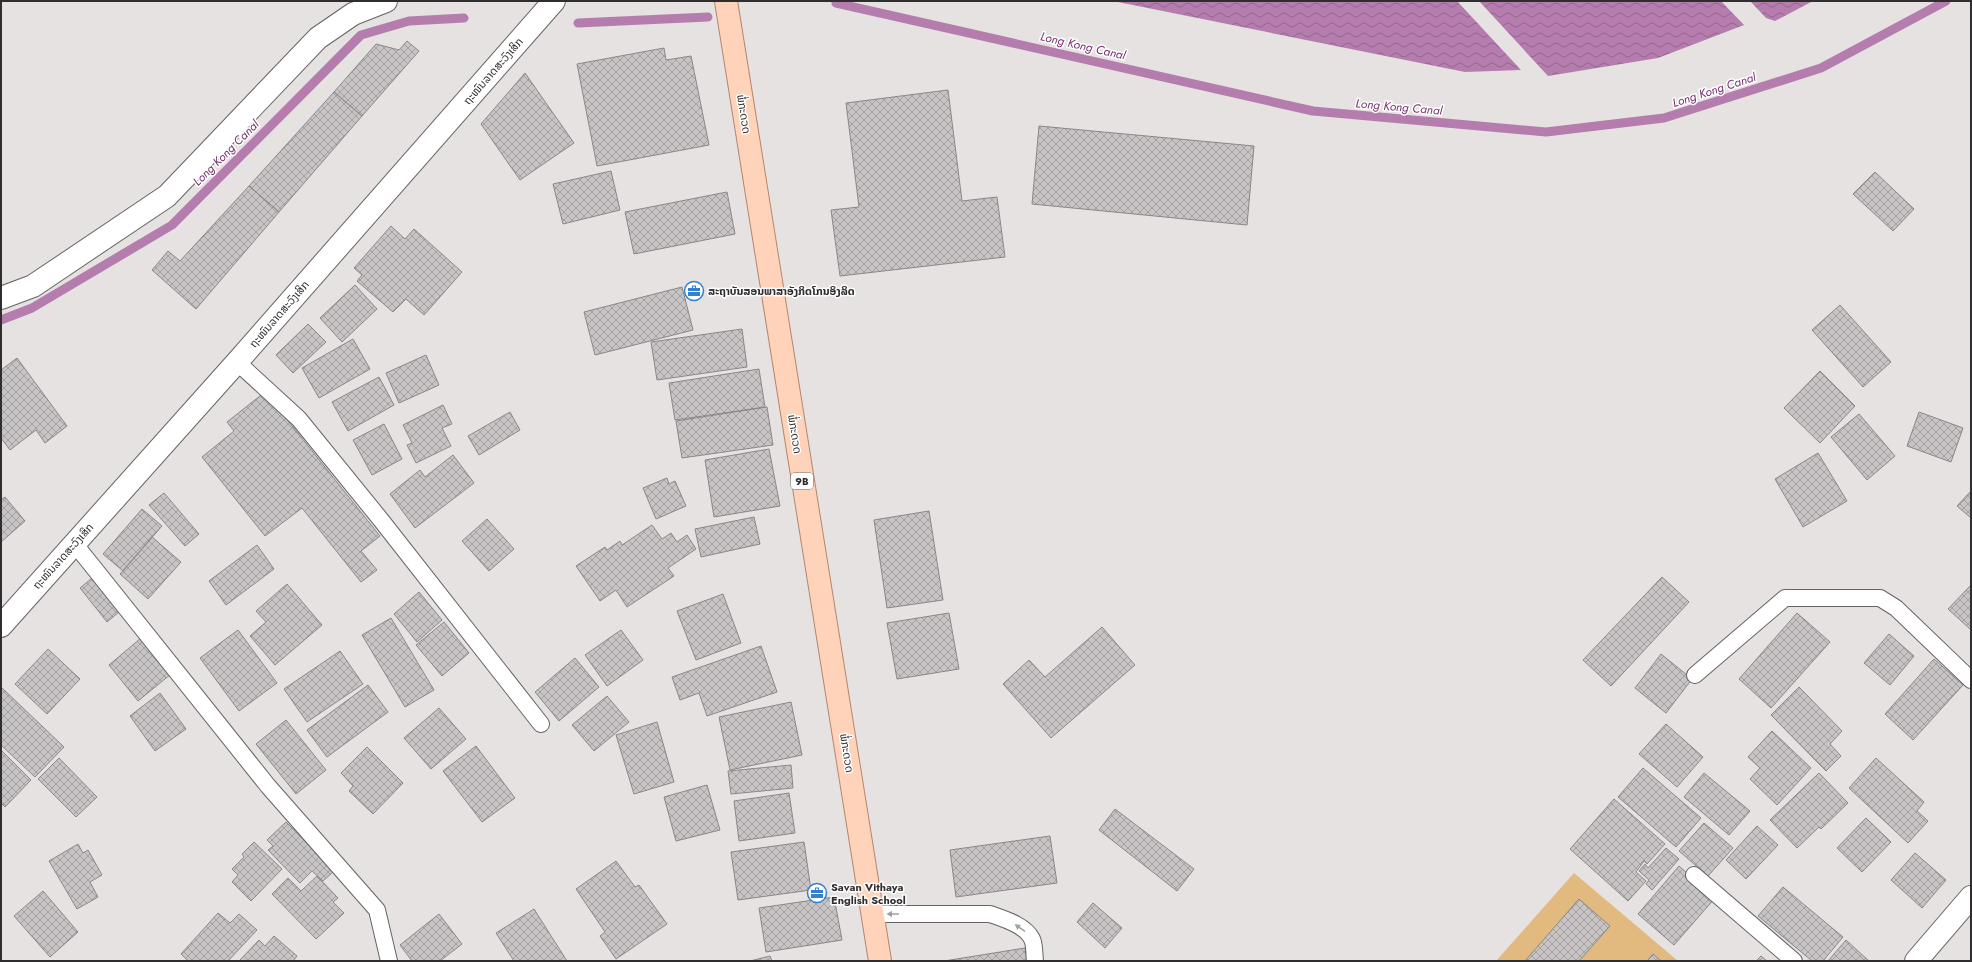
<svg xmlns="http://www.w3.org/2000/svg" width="1972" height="962" font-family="Jost,'Noto Sans Lao',sans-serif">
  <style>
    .grass { fill: #e2b97e }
    .water { fill: url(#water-waves) }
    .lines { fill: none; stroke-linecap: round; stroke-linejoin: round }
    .stream { stroke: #b57cae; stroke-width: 9 }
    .building { fill: url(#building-cross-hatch); stroke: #8b8789 }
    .lane-casing { stroke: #676363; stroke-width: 18 }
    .street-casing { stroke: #676363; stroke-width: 24 }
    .secondary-casing { stroke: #676363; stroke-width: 24 }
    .primary-casing { stroke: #b6856b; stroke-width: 24 }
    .lane { stroke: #fff; stroke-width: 16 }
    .street { stroke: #fff; stroke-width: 22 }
    .secondary { stroke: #fff; stroke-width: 22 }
    .primary { stroke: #fed3ba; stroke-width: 22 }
    .oneway { fill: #a1a0a0 }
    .labels { text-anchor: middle; stroke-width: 3; stroke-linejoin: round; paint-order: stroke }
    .shield { fill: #fff; stroke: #6d6c6c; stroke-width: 1 }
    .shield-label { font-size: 10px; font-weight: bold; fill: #2f2d2d }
    .street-label { font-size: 11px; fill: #2f2d2d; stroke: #fff }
    .poi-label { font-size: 11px; font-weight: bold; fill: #2f2d2d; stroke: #fff; text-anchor: start }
    .water-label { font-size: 12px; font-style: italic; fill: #742f6e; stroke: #fff }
  </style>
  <defs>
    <pattern id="water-waves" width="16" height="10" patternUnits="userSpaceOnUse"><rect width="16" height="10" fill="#b57cae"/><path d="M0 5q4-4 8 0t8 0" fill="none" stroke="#94668e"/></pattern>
    <pattern id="building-cross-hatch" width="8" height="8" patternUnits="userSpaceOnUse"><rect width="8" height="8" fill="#c8c4c5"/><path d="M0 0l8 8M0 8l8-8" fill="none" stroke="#a3a0a0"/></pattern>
  </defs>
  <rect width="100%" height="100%" fill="#e6e2e1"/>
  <path class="grass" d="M 1574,873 L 1678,961 L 1496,961 Z"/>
  <path class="water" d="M 1113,1 L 1457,1 L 1521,70 L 1465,72 Z
    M 1479,1 L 1721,1 L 1744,25 L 1658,58 L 1548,76 Z
    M 1750,1 L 1813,1 L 1775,21 L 1766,18 Z"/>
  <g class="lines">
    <path class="stream" d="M 836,3 L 1313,111 L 1546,132 L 1664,118 L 1821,68 L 1946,1
      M 578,23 L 708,17
      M 1,320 L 32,308 L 172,225 L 361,35 L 409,21 L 464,18"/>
  </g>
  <path class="building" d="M 407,41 L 419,51 L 362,116 L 334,92 L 376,44 L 399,50 Z
    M 664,48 L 666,60 L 691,56 L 709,145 L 597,166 L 577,64 Z
    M 525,73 L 574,143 L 520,180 L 481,124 Z
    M 948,90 L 962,201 L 997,197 L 1005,257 L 840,276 L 831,210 L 859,207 L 846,103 Z
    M 334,92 L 362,116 L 279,212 L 249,186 Z
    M 1039,126 L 1254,146 L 1247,225 L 1032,204 Z
    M 611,171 L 620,210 L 563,224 L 553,184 Z
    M 1875,172 L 1914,209 L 1893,231 L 1853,194 Z
    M 249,186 L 279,212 L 196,309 L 152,270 L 168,251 L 180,261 Z
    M 727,192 L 735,234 L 634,254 L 625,212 Z
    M 391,226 L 405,239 L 414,229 L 462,272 L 424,315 L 406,299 L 393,312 L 357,281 L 362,275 L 354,268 Z
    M 355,285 L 377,309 L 342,342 L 320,318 Z
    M 682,287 L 693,330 L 595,355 L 584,312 Z
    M 1840,305 L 1891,362 L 1863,387 L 1812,330 Z
    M 308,324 L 326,342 L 293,373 L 276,355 Z
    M 742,329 L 747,367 L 657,380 L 651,342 Z
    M 353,339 L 370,369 L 319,398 L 302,368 Z
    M 426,355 L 439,385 L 399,403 L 386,373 Z
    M 17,358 L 67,426 L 45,443 L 36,430 L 10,450 L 1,438 L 1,370 Z
    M 759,369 L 765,407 L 675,420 L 669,383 Z
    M 1820,371 L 1855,406 L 1820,443 L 1784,408 Z
    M 379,377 L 394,405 L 348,431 L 332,402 Z
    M 265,392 L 380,536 L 361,551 L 377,570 L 361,582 L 302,508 L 265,536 L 202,457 L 234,431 L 227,422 Z
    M 443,405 L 452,424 L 442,428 L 451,446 L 416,463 L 407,445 L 412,443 L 403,425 Z
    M 767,407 L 773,445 L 682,458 L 676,421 Z
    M 510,412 L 520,430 L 479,455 L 468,436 Z
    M 1919,412 L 1963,428 L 1951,462 L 1907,446 Z
    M 1859,414 L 1895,456 L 1867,480 L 1831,437 Z
    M 384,424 L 402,459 L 372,475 L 353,440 Z
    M 769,449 L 780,506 L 714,517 L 705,460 Z
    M 1818,453 L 1847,501 L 1803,527 L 1775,479 Z
    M 453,455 L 474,483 L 415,528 L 390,494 L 420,470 L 425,477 Z
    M 667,478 L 669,484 L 675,481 L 686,506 L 656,519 L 643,488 Z
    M 1971,491 L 1971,518 L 1957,506 Z
    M 164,493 L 199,534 L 185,546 L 149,505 Z
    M 5,497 L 25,521 L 1,542 L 1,500 Z
    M 142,509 L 162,526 L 123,571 L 103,554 Z
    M 929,511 L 943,600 L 887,608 L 874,520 Z
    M 754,517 L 760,544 L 701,557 L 695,529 Z
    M 487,519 L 514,549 L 489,571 L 462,541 Z
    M 652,525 L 662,539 L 671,533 L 677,542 L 687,535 L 696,549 L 668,568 L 674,576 L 627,607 L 616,590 L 600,601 L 576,566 L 605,547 L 607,550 L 620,541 L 622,545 Z
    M 152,537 L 181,562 L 148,599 L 120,574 Z
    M 257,545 L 274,569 L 226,605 L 209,581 Z
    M 1662,577 L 1689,602 L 1611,686 L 1583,660 Z
    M 92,578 L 119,612 L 107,622 L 80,588 Z
    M 287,584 L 322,625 L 275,665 L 250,636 L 266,622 L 256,611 Z
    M 1971,585 L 1971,630 L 1948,609 Z
    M 419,592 L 442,620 L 417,642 L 394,614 Z
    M 723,594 L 741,643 L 696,660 L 677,611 Z
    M 949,613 L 959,669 L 897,679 L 887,623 Z
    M 1797,613 L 1830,642 L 1771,708 L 1739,679 Z
    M 391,618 L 434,690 L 405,707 L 362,635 Z
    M 444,622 L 469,653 L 442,676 L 416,645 Z
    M 1102,627 L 1135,665 L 1051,738 L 1003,684 L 1029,660 L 1045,677 Z
    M 238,630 L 277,683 L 239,711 L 200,658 Z
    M 621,630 L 643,660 L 607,686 L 585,655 Z
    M 1889,634 L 1914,656 L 1890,685 L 1864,663 Z
    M 141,638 L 171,674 L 138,701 L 109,665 Z
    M 761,646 L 777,692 L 707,716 L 699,693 L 680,700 L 672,677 Z
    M 48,649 L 80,679 L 47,714 L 15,684 Z
    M 340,651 L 363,684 L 307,722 L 284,689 Z
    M 1661,654 L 1692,679 L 1666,713 L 1635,688 Z
    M 575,658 L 599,687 L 559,721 L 535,692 Z
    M 1934,659 L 1963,685 L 1913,740 L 1885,714 Z
    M 368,685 L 388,712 L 327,757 L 307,730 Z
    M 1,687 L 64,747 L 35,777 L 1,745 Z
    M 1799,687 L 1842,731 L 1830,744 L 1841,756 L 1826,771 L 1771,715 Z
    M 160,693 L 186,729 L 155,751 L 130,716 Z
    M 607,696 L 629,722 L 594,751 L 572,725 Z
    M 791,702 L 802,755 L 730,770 L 719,717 Z
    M 439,708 L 466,739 L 431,769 L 404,738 Z
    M 286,720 L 326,770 L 296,794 L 256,744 Z
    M 657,722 L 674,782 L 634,794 L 616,735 Z
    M 1666,724 L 1703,757 L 1677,787 L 1639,754 Z
    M 1772,731 L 1811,768 L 1777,805 L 1750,779 L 1760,768 L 1748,757 Z
    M 476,746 L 515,798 L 482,822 L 443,771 Z
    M 367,747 L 403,783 L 373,814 L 349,791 L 353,786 L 341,773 Z
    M 1,750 L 31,780 L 5,807 L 1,803 Z
    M 59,758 L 97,797 L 76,817 L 38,779 Z
    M 1876,758 L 1924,802 L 1917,811 L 1928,821 L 1908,843 L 1849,788 Z
    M 791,765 L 793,788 L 731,794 L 728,771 Z
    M 1643,768 L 1701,818 L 1676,847 L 1618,797 Z
    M 1704,773 L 1750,811 L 1729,835 L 1684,797 Z
    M 1819,773 L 1848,803 L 1821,829 L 1819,827 L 1797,848 L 1770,820 Z
    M 707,785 L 720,830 L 676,841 L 664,797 Z
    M 789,793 L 795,833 L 739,841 L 734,801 Z
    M 1614,799 L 1665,844 L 1647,864 L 1644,861 L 1636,872 L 1646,881 L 1628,901 L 1570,849 Z
    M 1115,809 L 1194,869 L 1177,891 L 1099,830 Z
    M 1866,818 L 1891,842 L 1862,872 L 1837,848 Z
    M 286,822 L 334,871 L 323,881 L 312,871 L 300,883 L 268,850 L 273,846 L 267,840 Z
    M 1704,823 L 1733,848 L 1708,876 L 1679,851 Z
    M 1757,826 L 1778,845 L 1746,879 L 1726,860 Z
    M 1050,836 L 1057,883 L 956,897 L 950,850 Z
    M 254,842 L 282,869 L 251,901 L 232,882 L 238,875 L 232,869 L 244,857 L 242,854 Z
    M 804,842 L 811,890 L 738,900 L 731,852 Z
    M 78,844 L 83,853 L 88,850 L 102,875 L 90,882 L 98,897 L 77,909 L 49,861 Z
    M 1666,848 L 1679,859 L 1652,890 L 1646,884 L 1649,880 L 1639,871 L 1645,864 L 1648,868 Z
    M 1915,853 L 1946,880 L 1922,908 L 1891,880 Z
    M 616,861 L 635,887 L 639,885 L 667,924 L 616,959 L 600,936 L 605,932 L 576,889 Z
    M 1679,866 L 1715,898 L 1674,945 L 1638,914 Z
    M 317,876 L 338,898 L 333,902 L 344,913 L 316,939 L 272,894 L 288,878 L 301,891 Z
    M 1783,887 L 1843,937 L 1823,961 L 1812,961 L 1758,916 Z
    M 43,891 L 78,932 L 50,957 L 14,916 Z
    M 834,897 L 842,940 L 766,952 L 759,908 Z
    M 1579,899 L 1610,926 L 1579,961 L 1525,961 Z
    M 1093,903 L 1122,928 L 1105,948 L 1077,922 Z
    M 534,909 L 567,961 L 514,961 L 496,933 Z
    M 218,913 L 230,923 L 239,914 L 257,930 L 228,961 L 188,961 L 181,954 Z
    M 439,914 L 462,944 L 440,961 L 412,961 L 400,945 Z
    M 274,936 L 297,956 L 293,961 L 239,961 L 259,940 L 265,946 Z
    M 1846,940 L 1869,961 L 1828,961 Z
    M 1025,948 L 1027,961 L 944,961 Z
    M 1653,954 L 1661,961 L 1647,961 Z
    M 770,956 L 772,961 L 750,961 Z
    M 1761,956 L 1767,961 L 1756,961 Z"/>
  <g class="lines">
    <g class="lane-casing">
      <path id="lane" d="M 237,362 L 299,419 L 381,520 L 541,724
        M 74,543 L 268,786 L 377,910 L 389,961
        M 1695,675 L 1785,598 L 1880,598 L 1896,608 L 1971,680
        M 1694,875 L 1794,961
        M 874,914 L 990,914 C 1004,919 1025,925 1032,939 C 1035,945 1034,955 1035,961"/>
    </g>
    <g class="street-casing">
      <path id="street" d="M 1,298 L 33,286 L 167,196 L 318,38 L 353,14 L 386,1"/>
    </g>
    <g class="secondary-casing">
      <path id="secondary" d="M 1,626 L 237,362 L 554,1
        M 1916,961 L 1971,897"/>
    </g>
    <g class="primary-casing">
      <path id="primary" d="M 726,1 L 880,961"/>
    </g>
    <use href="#lane" class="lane"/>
    <use href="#street" class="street"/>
    <use href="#secondary" class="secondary"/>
    <use href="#primary" class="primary"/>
  </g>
  <defs><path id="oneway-solid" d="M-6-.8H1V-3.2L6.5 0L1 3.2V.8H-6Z"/></defs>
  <g class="oneway">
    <use href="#oneway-solid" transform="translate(893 914) rotate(-180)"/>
    <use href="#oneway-solid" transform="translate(1020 928) rotate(-146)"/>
  </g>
  <defs>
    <g id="office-ring" transform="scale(1)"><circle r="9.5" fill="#fff" stroke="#3181d0" stroke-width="1.5"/><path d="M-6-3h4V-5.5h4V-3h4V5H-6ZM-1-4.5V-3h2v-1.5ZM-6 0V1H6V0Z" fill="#3181d0"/></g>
  </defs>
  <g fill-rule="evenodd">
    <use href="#office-ring" x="694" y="291"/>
    <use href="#office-ring" x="817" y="893"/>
  </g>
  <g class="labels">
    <rect class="shield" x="791" y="473" width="22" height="16" rx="3"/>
    <g class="shield-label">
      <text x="802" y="485">9B</text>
    </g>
    <g class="street-label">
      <text transform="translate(493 71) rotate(-49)" y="4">ຖະໜົນລາດສະວົງເສິກ</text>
      <text transform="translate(744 114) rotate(81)" y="4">ພໍ່ກະດວດ</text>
      <text transform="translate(279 314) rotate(-49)" y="4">ຖະໜົນລາດສະວົງເສິກ</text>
      <text transform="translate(795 434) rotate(81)" y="4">ພໍ່ກະດວດ</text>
      <text transform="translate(63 556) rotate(-48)" y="4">ຖະໜົນລາດສະວົງເສິກ</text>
      <text transform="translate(847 753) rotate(81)" y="4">ພໍ່ກະດວດ</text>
    </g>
    <g class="poi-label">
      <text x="708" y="295">ສະຖາບັນສອນພາສາອັງກິດໂກນອິງລິດ</text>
      <text x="831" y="891">Savan Vithaya<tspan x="831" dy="13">English School</tspan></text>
    </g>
    <g class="water-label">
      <text transform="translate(1083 46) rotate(13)" y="4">Long Kong Canal</text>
      <text transform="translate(1714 90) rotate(-18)" y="4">Long Kong Canal</text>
      <text transform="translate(1399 107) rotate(5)" y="4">Long Kong Canal</text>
      <text transform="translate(226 153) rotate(-45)" y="4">Long Kong Canal</text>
    </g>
  </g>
  <rect width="1972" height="962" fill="none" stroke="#2f2d2d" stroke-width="4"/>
</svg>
